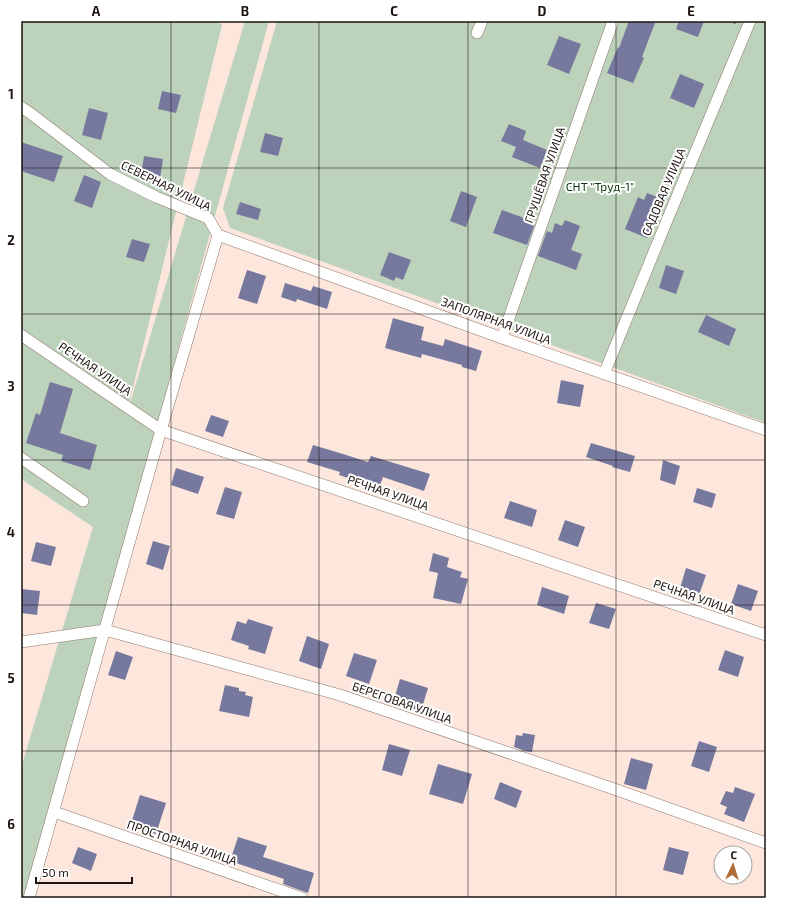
<svg xmlns="http://www.w3.org/2000/svg" width="787" height="919" font-family="'Exo 2',sans-serif">
  <style>
    .green { fill: #bcd2ba }
    .building { fill: #77789e }
    .lines { fill: none; stroke-linecap: round; stroke-linejoin: round }
    .street-casing { stroke: #8f786c; stroke-width: 12 }
    .path { stroke: #867770; stroke-width: 2.5; stroke-dasharray: 2 2; stroke-linecap: butt }
    .street { stroke: #fff; stroke-width: 11 }
    .grid { fill: none; stroke: #1d1410; stroke-width: 1; stroke-opacity: 0.55 }
    .labels { text-anchor: middle; stroke-width: 4; stroke-linejoin: round; paint-order: stroke }
    .street-label { font-size: 12px; fill: #1d1410; stroke: #fff }
    .park-label { font-size: 12px; fill: #073709; stroke: #fff }
    .neatline { fill: none; stroke: #1d1410; stroke-width: 1.5 }
    .grid-label { font-size: 13px; text-anchor: middle; font-weight: bold; fill: #1d1410 }
  </style>
  <rect width="100%" height="100%" fill="#fde7dd"/>
  <path class="green" d="M 21,21 L 216,21 L 222,25 L 125,420 L 245,21 L 269,21 L 26,898 L 21,898 L 21,768 L 93,527 L 21,479 Z
    M 277,21 L 766,21 L 766,423 L 230,228 L 223,208 Z"/>
  <path class="building" d="M 629,21 L 649,21 L 655,23 L 642,57 L 644,58 L 633,83 L 607,73 L 618,47 L 619,48 Z
    M 679,21 L 704,21 L 698,37 L 676,29 Z
    M 559,36 L 581,44 L 569,74 L 547,65 Z
    M 680,74 L 704,84 L 694,108 L 670,98 Z
    M 162,91 L 181,95 L 176,113 L 158,109 Z
    M 89,108 L 108,113 L 101,140 L 82,135 Z
    M 509,124 L 526,131 L 523,140 L 547,150 L 540,168 L 512,157 L 516,147 L 501,141 Z
    M 265,133 L 283,138 L 278,156 L 260,152 Z
    M 21,142 L 63,156 L 54,182 L 21,171 Z
    M 144,156 L 163,159 L 160,178 L 141,175 Z
    M 84,175 L 101,182 L 92,208 L 74,201 Z
    M 461,191 L 477,197 L 466,227 L 450,221 Z
    M 647,193 L 663,199 L 647,238 L 625,229 L 638,197 L 644,200 Z
    M 240,202 L 261,209 L 258,220 L 236,214 Z
    M 502,210 L 533,221 L 531,225 L 534,226 L 527,245 L 493,233 Z
    M 565,220 L 580,226 L 571,250 L 582,254 L 576,270 L 538,256 L 547,231 L 552,233 L 555,223 L 562,226 Z
    M 132,239 L 150,244 L 144,262 L 126,257 Z
    M 389,252 L 411,260 L 403,280 L 396,277 L 394,281 L 380,275 Z
    M 666,265 L 684,271 L 676,294 L 659,288 Z
    M 247,270 L 266,276 L 257,304 L 238,298 Z
    M 285,283 L 311,291 L 313,286 L 332,292 L 327,309 L 297,299 L 296,302 L 281,297 Z
    M 706,315 L 736,329 L 729,346 L 698,332 Z
    M 393,318 L 424,327 L 421,340 L 443,346 L 445,339 L 482,351 L 476,371 L 462,367 L 462,365 L 422,354 L 421,358 L 385,348 Z
    M 561,380 L 584,385 L 580,407 L 557,403 Z
    M 50,382 L 73,389 L 60,433 L 97,445 L 90,470 L 61,461 L 63,455 L 26,443 L 36,413 L 40,415 Z
    M 211,415 L 229,421 L 223,437 L 205,431 Z
    M 591,443 L 635,456 L 630,472 L 612,467 L 613,466 L 586,457 Z
    M 313,445 L 343,454 L 368,462 L 371,456 L 430,474 L 424,491 L 383,477 L 379,488 L 339,475 L 340,472 L 307,462 Z
    M 663,460 L 680,466 L 675,485 L 660,480 Z
    M 176,468 L 204,477 L 198,494 L 171,485 Z
    M 225,487 L 242,492 L 234,519 L 216,514 Z
    M 697,488 L 716,494 L 712,508 L 693,502 Z
    M 510,501 L 537,510 L 532,527 L 504,518 Z
    M 565,520 L 585,527 L 578,547 L 558,540 Z
    M 153,541 L 170,546 L 163,570 L 146,564 Z
    M 36,542 L 56,547 L 51,566 L 31,561 Z
    M 433,553 L 449,558 L 447,567 L 462,572 L 460,577 L 468,579 L 461,604 L 433,598 L 438,573 L 429,571 Z
    M 686,568 L 706,575 L 699,595 L 680,588 Z
    M 738,584 L 758,591 L 751,611 L 731,604 Z
    M 542,587 L 569,596 L 564,614 L 537,605 Z
    M 21,589 L 40,591 L 37,615 L 21,613 Z
    M 596,603 L 616,609 L 609,629 L 589,623 Z
    M 248,619 L 273,627 L 265,654 L 248,649 L 249,646 L 231,640 L 237,621 L 246,624 Z
    M 307,636 L 329,644 L 321,669 L 299,661 Z
    M 725,650 L 744,657 L 738,677 L 718,670 Z
    M 116,651 L 133,657 L 125,680 L 108,675 Z
    M 354,653 L 377,660 L 369,684 L 346,676 Z
    M 400,679 L 428,688 L 421,711 L 393,703 Z
    M 225,685 L 239,688 L 239,691 L 246,692 L 245,695 L 253,697 L 249,717 L 219,711 Z
    M 523,733 L 535,735 L 532,752 L 525,751 L 514,747 L 516,735 L 522,736 Z
    M 699,741 L 717,747 L 709,772 L 691,766 Z
    M 389,744 L 410,750 L 402,776 L 382,770 Z
    M 631,758 L 653,764 L 646,790 L 624,784 Z
    M 438,764 L 472,774 L 463,804 L 429,794 Z
    M 500,782 L 522,791 L 516,808 L 494,799 Z
    M 735,787 L 755,794 L 744,822 L 724,814 L 727,807 L 720,804 L 726,791 L 733,793 Z
    M 140,795 L 166,803 L 156,834 L 130,827 Z
    M 238,837 L 267,846 L 263,857 L 314,873 L 308,893 L 283,884 L 284,879 L 230,861 Z
    M 78,847 L 97,854 L 91,871 L 72,863 Z
    M 669,847 L 689,852 L 683,875 L 663,870 Z"/>
  <g class="lines">
    <g class="street-casing">
      <path id="street" d="M 477,33 L 482,21
        M 21,107 L 30,113 L 110,174 L 156,197 L 208,218 L 218,235
        M 218,235 L 502,338 L 766,430
        M 21,335 L 161,430 L 766,635
        M 502,338 L 613,21
        M 604,374 L 663,230 L 750,21
        M 21,458 L 83,501
        M 21,642 L 105,630 L 340,695 L 617,790 L 766,843
        M 54,812 L 302,898
        M 29,898 L 161,430 L 218,235"/>
    </g>
    <path class="path" d="M 730,21 L 737,24"/>
    <use href="#street" class="street"/>
  </g>
  <path class="grid" d="M 171,21 L 171,898M 319,21 L 319,898M 468,21 L 468,898M 616,21 L 616,898M 21,168 L 766,168M 21,314 L 766,314M 21,460 L 766,460M 21,605 L 766,605M 21,751 L 766,751"/>
  <g class="labels">
    <g class="street-label">
      <text transform="translate(545 175) rotate(-71)" y="4">ГРУШЁВАЯ УЛИЦА</text>
      <text transform="translate(166 186) rotate(26)" y="4">СЕВЕРНАЯ УЛИЦА</text>
      <text transform="translate(664 192) rotate(-67)" y="4">САДОВАЯ УЛИЦА</text>
      <text transform="translate(496 321) rotate(20)" y="4">ЗАПОЛЯРНАЯ УЛИЦА</text>
      <text transform="translate(95 369) rotate(34)" y="4">РЕЧНАЯ УЛИЦА</text>
      <text transform="translate(388 493) rotate(19)" y="4">РЕЧНАЯ УЛИЦА</text>
      <text transform="translate(694 597) rotate(19)" y="4">РЕЧНАЯ УЛИЦА</text>
      <text transform="translate(402 703) rotate(19)" y="4">БЕРЕГОВАЯ УЛИЦА</text>
      <text transform="translate(182 843) rotate(19)" y="4">ПРОСТОРНАЯ УЛИЦА</text>
    </g>
    <g class="park-label">
      <text x="600" y="191">СНТ "Труд-1"</text>
    </g>
  </g>
  <rect width="787" height="919" fill="none" stroke="#ffffff" stroke-width="44"/>
  <g transform="translate(733 865) rotate(4)"><circle r="19" fill="#ffffff" stroke="#a5a19f"/>
  <path d="M0-3L7 15L0 10L-7 15Z" fill="#af6e38"/>
  <text y="-6" font-size="11" font-weight="bold" text-anchor="middle" fill="#1d1410">С</text>
  </g>
  <path d="M36 877v6h96v-6" fill="none" stroke="#1d1410" stroke-width="2"/>
  <text x="42" y="877" font-size="12" fill="#1d1410" stroke="#ffffff" stroke-width="3" paint-order="stroke">50 m</text>
  <rect x="22" y="22" width="743" height="875" class="neatline"/>
  <g class="grid-label">
    <text x="96" y="16">A</text>
    <text x="245" y="16">B</text>
    <text x="394" y="16">C</text>
    <text x="542" y="16">D</text>
    <text x="691" y="16">E</text>
    <text x="11" y="99">1</text>
    <text x="11" y="245">2</text>
    <text x="11" y="391">3</text>
    <text x="11" y="537">4</text>
    <text x="11" y="683">5</text>
    <text x="11" y="829">6</text>
  </g>
</svg>
